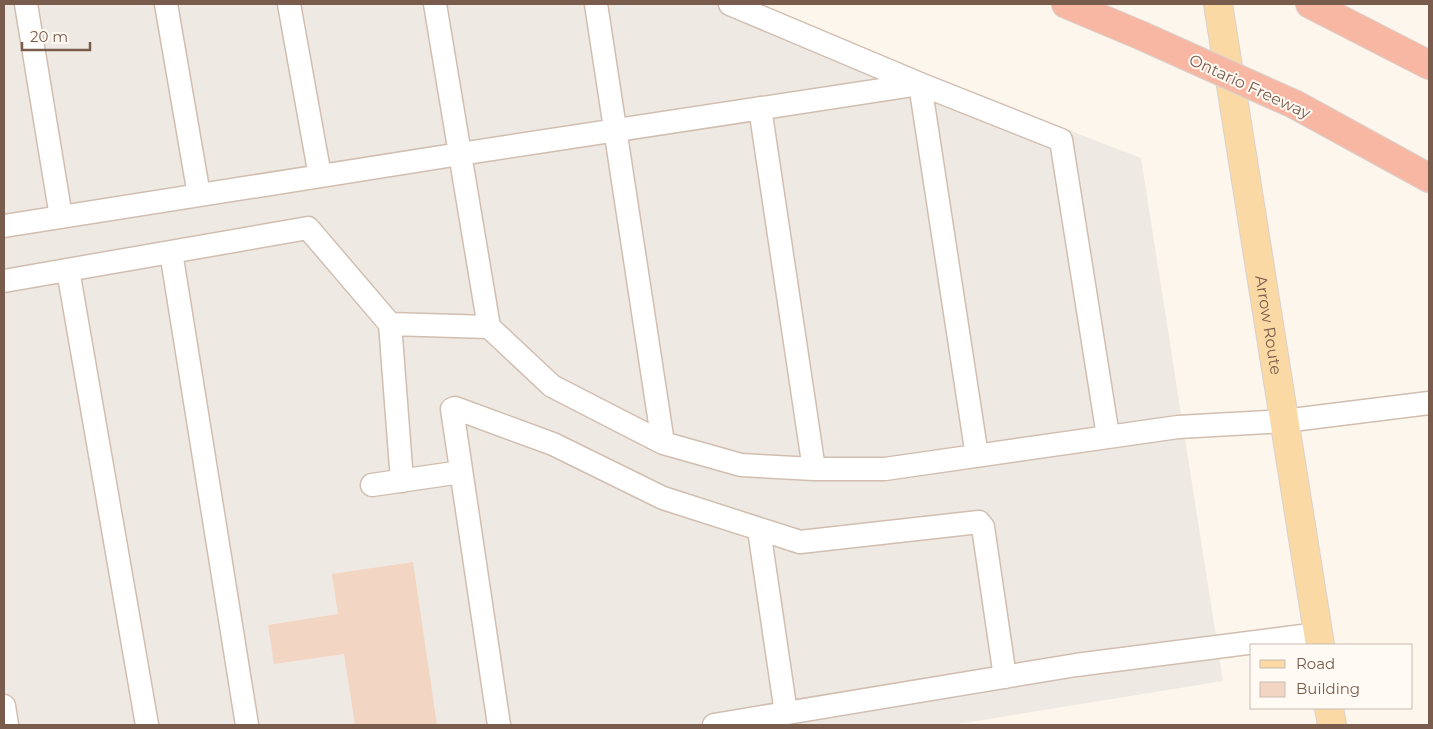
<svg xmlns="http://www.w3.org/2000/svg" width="1433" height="729" font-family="Montserrat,sans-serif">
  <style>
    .industrial { fill: #efe9e4 }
    .building { fill: #f3d5c3 }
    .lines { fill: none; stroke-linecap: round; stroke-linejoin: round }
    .minor-casing { stroke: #d1beb0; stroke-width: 25 }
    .major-casing { stroke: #dad1cd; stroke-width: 30 }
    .highway-casing { stroke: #dad1cd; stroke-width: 30 }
    .minor { stroke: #fff; stroke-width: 22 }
    .major { stroke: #fbd9a5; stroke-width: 28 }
    .highway { stroke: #f7b7a3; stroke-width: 28 }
    .highway-bridge-casing { stroke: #dad1cd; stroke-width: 30; stroke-linecap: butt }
    .highway-bridge { stroke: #f7b7a3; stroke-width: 28 }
    .labels { text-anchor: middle; stroke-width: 4; stroke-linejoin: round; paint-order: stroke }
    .street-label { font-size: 16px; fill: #7a5c4d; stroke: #fffaf3 }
  </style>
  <rect width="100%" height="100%" fill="#fdf6ec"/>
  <path class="industrial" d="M 4,4 L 739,4 L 1141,158 L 1223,681 L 952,725 L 4,725 Z"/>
  <path class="building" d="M 413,562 L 437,725 L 355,725 L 344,654 L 274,664 L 268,625 L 338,614 L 332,574 Z"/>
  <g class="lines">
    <g class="minor-casing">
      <path id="minor" d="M 26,4 L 61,217
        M 166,4 L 199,195
        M 289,4 L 320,176
        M 596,4 L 663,443
        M 730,4 L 920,84 L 977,456
        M 760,108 L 814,469
        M 4,226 L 460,154 L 435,4
        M 171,252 L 247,725
        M 68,270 L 147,725
        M 4,281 L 308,228 L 390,324 L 402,481
        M 390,324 L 489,327
        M 1108,436 L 1061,140 L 920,84 L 460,154 L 489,327 L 552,386 L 663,443 L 741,465 L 814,469 L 885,469 L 1178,427 L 1284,421 L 1429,403
        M 372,485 L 461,472
        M 759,530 L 786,713
        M 4,706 L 7,725
        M 499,725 L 452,409 L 455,408 L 553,444 L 663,498 L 800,542 L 979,522 L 983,527 L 1005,677
        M 714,725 L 1076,665 L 1318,634"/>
    </g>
    <g class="major-casing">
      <g id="major">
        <path id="s1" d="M 1218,4 L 1320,645"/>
        <path d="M 1329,708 L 1332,725"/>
      </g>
    </g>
    <g class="highway-casing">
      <path id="highway" d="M 1066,4 L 1140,35
        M 1310,4 L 1429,65
        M 1296,105 L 1429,178"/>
    </g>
    <use href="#minor" class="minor"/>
    <use href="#major" class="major"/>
    <use href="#highway" class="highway"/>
    <g class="highway-bridge-casing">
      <path id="highway-bridge" d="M 1140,35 L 1296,105"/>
    </g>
    <use href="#highway-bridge" class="highway-bridge"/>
  </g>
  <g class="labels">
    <g class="street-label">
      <text transform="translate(1250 86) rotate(25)" y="6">Ontario Freeway</text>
      <text dy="6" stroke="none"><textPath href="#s1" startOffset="325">Arrow Route</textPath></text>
    </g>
  </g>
  <rect width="1433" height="729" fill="none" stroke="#7a5c4d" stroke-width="10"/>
  <rect x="1250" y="644" width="162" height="65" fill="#fffaf3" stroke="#cabbb1"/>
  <rect x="1260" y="660" width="25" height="8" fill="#fbd9a5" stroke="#cabbb1"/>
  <text x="1296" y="669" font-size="15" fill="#7a5c4d">Road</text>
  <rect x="1260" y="682" width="25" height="15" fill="#f3d5c3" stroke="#cabbb1"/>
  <text x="1296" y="694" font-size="15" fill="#7a5c4d">Building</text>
  <path d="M22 42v8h68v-8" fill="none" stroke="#7a5c4d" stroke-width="2.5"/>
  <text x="30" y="42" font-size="15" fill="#7a5c4d" stroke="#fffaf3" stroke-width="4" paint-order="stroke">20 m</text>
</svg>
